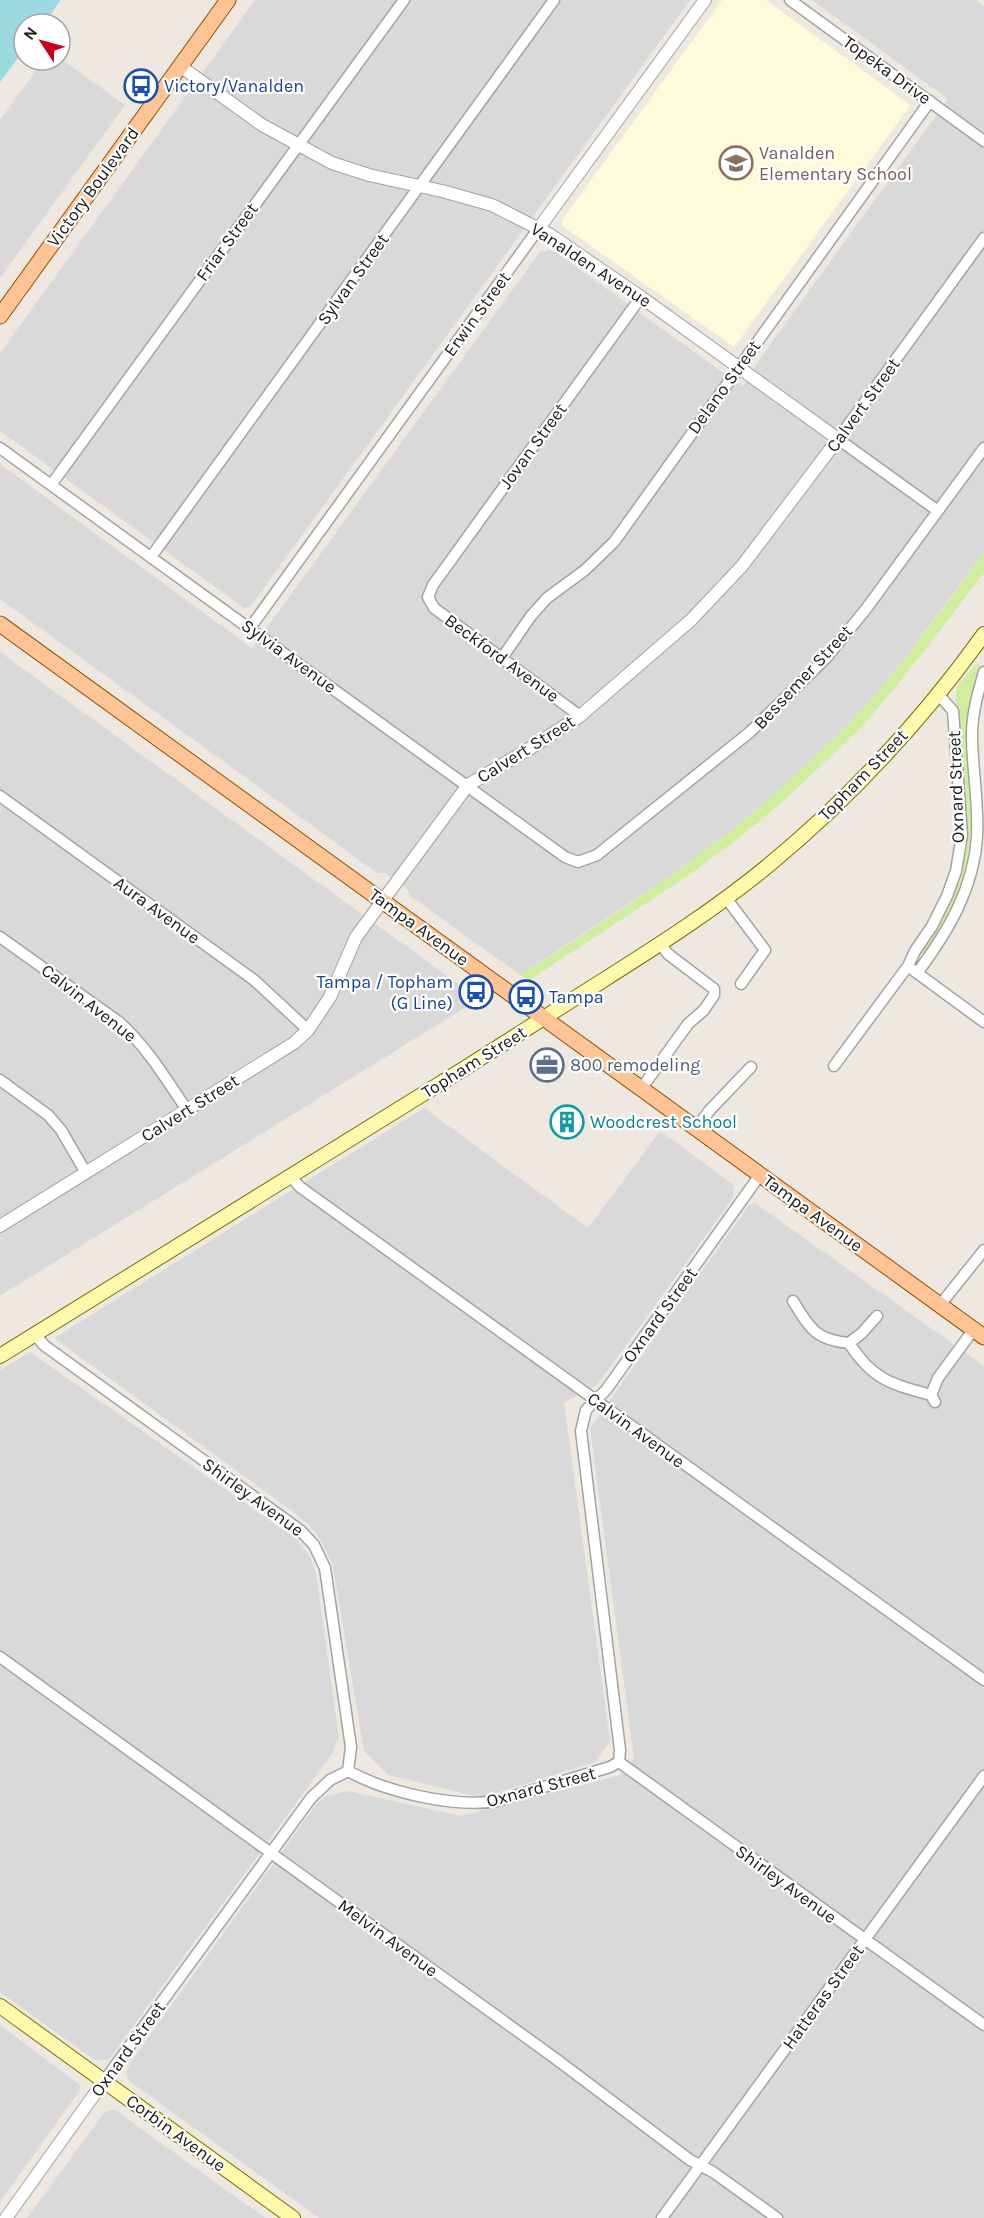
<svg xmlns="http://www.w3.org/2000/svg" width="984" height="2218" font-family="Karla,sans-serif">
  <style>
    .residential { fill: #dad9d9 }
    .education { fill: #fffad9 }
    .grass { fill: #d0eea0 }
    .water { fill: #9cdae1 }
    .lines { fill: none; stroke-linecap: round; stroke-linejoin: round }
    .minor-casing { stroke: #a3a3a3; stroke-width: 13 }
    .tertiary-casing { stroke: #a3a3a3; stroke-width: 14 }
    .secondary-casing { stroke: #767400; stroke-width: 16 }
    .primary-casing { stroke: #945100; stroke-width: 17 }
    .minor { stroke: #fff; stroke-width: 10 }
    .tertiary { stroke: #fff; stroke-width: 12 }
    .secondary { stroke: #fff9ae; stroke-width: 14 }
    .primary { stroke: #ffc495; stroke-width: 15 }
    .labels { text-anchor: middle; stroke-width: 4.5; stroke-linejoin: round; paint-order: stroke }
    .street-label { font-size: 18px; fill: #1c1c1c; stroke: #fff }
    .transit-label { font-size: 18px; fill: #164399; stroke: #fff; text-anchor: start }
    .education-label { font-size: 18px; fill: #785e54; stroke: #fff; text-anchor: start }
    .service-label { font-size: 18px; fill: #4e5e75; stroke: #fff; text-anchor: start }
    .culture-label { font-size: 18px; fill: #0d838f; stroke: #fff; text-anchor: start }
  </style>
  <rect width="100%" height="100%" fill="#efe8e0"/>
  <path class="residential" d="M 255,0 L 690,0 L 250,607 L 244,608 L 0,431 L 0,353 Z
    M 812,0 L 976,0 L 984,6 L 984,552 L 902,662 L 854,719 L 780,790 L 739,825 L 683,868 L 520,975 L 409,895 L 408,890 L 385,873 L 377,873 L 0,599 L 0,464 L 252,648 L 540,252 L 550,250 L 557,253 L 743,387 L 759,360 L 948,99 Z
    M 60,58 L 125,105 L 0,278 L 0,120 L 44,60 L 60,60 Z
    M 0,652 L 479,999 L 0,1296 Z
    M 424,1108 L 588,1228 L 660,1131 L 734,1185 L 733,1198 L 597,1385 L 564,1403 L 610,1741 L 595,1762 L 487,1796 L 470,1795 L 388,1775 L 364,1751 L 333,1566 L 322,1542 L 310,1526 L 292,1511 L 54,1338 Z
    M 755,1203 L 984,1366 L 984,2218 L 319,2218 L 129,2081 L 126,2073 L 130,2063 L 317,1803 L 326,1796 L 348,1791 L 461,1816 L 620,1775 L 634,1758 L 590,1428 L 749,1205 Z
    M 30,1352 L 296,1539 L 309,1555 L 316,1573 L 339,1738 L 332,1754 L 109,2059 L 96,2061 L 0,1992 L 0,1370 Z
    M 0,2025 L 80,2085 L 80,2090 L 0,2202 Z
    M 110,2110 L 115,2110 L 265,2218 L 27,2218 L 104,2113 Z"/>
  <path class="education" d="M 722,0 L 766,0 L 909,104 L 910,106 L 734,347 L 564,227 L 562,224 L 562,220 Z"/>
  <path class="grass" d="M 984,552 L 984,573 L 910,669 L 863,726 L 788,797 L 744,834 L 689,875 L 528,981 L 520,975 C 625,908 722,846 812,759 C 826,745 842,732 855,717 C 902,665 943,609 984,552 Z
    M 977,663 L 981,666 L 971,698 L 969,717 L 967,749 L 971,828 L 966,872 L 952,914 L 924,955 L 920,951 L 957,878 L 956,690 L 958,685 Z"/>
  <path class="water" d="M 0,0 L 61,0 L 43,24 L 24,24 L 24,50 L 0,82 Z"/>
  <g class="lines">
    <g class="minor-casing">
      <path id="minor" d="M 790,0 L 984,141
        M 0,448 L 565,857 L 578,862 L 597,855 L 750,732 L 826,658 L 866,609 L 984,448
        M 51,485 L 404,0
        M 938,511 L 838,439 L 984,238
        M 151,557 L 554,0
        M 250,628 L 539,228
        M 502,658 L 531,616 L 547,598 L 585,570 L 614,542 L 930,101
        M 580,716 L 434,608 L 428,597 L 433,585 L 641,297
        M 0,796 L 254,980 L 308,1030
        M 726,898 L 765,950 L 741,984
        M 0,937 L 119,1022 C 147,1047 166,1079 187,1110
        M 913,970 L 984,1022
        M 917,973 C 948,932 974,888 977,836 C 979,803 972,769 972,735 C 972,713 978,693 984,672
        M 834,1066 L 908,966 L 915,951 L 932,926 L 947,896 L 956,871 L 962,835 L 953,711 L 938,694
        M 0,1080 L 48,1115 L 61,1130 L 86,1173
        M 641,1089 L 688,1024 L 704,1010 L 714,995 L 714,989 L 668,954 L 661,945
        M 696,1129 L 709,1111 L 751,1067
        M 290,1176 L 300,1187 L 984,1680
        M 793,1301 C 810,1328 815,1340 849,1343 C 872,1379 890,1384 931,1395
        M 940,1305 L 984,1250
        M 34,1334 L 45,1346 L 300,1530 L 314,1545 L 325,1568 L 351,1747 L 348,1771
        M 849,1343 L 862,1333 L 877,1316
        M 935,1402 L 931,1395 L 938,1378 L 974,1329
        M 0,1657 L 556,2059 L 690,2160 L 713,2172 L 777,2218
        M 619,1762 L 620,1750 L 581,1431 L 586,1410 L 606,1390 L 760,1175
        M 619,1762 L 984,2025
        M 104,2081 L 311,1798 L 330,1780 L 348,1771 C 386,1792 454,1808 497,1801 L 610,1767 L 619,1762
        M 662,2218 L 984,1776"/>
    </g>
    <g class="tertiary-casing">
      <path id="tertiary" d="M 539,228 L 705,0
        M 0,1226 L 294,1043 L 308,1030 L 330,997 L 356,937 L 468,785 L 529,749 L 580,716 L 691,620 L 742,566 L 838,439 L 641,297 L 549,234 L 492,205 L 442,191 L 369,175 L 332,163 L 262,125 L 180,66
        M 6,2218 L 104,2081"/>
    </g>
    <g class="secondary-casing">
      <path id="secondary" d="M 0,1356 C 145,1265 291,1176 436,1086 C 478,1060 520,1033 561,1007 C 633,961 705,918 770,864 C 851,797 923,719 984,634
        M 0,2006 L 293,2218"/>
    </g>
    <g class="primary-casing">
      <path id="primary" d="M 0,316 L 228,0
        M 0,624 L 984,1337"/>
    </g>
    <use href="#minor" class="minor"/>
    <use href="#tertiary" class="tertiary"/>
    <use href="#secondary" class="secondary"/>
    <use href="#primary" class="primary"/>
  </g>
  <defs>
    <g id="bus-ring" transform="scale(1.725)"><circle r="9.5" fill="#fff" stroke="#1a4fb4" stroke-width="1.5"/><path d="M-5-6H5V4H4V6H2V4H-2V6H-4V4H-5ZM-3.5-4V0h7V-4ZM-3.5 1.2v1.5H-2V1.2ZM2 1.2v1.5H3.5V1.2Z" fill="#1a4fb4"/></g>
    <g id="school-ring" transform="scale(1.725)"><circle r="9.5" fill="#fff" stroke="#8d6e63" stroke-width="1.5"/><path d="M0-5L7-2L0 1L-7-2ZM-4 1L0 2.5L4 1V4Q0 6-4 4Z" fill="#8d6e63"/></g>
    <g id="office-ring" transform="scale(1.725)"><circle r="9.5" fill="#fff" stroke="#5c6f8a" stroke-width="1.5"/><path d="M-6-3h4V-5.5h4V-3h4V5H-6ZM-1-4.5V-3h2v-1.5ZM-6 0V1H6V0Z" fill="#5c6f8a"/></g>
    <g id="building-ring" transform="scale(1.725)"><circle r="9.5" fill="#fff" stroke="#0f9aa8" stroke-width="1.5"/><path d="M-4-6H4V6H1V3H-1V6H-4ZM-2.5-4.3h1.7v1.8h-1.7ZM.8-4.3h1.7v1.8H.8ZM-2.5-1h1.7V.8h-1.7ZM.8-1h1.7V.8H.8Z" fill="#0f9aa8"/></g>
  </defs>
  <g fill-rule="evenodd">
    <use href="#bus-ring" x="141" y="86"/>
    <use href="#school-ring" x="736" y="163"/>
    <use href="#bus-ring" x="476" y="992"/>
    <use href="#bus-ring" x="526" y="997"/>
    <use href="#office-ring" x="547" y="1065"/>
    <use href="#building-ring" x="567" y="1122"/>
  </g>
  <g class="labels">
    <g class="street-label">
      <text transform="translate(887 70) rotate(36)" y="6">Topeka Drive</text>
      <text transform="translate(93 187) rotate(-54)" y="6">Victory Boulevard</text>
      <text transform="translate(227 242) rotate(-54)" y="6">Friar Street</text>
      <text transform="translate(591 265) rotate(33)" y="6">Vanalden Avenue</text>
      <text transform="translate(353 279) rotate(-54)" y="6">Sylvan Street</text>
      <text transform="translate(477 314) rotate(-54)" y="6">Erwin Street</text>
      <text transform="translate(724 387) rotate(-54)" y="6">Delano Street</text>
      <text transform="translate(863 405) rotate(-54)" y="6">Calvert Street</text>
      <text transform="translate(533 446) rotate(-54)" y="6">Jovan Street</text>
      <text transform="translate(289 656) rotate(36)" y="6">Sylvia Avenue</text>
      <text transform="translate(502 658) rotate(36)" y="6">Beckford Avenue</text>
      <text transform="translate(803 677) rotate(-47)" y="6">Bessemer Street</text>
      <text transform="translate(526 749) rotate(-32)" y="6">Calvert Street</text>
      <text transform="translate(863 775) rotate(-46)" y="6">Topham Street</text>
      <text transform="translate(956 787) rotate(-92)" y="6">Oxnard Street</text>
      <text transform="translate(157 910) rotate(36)" y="6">Aura Avenue</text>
      <text transform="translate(419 927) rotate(36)" y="6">Tampa Avenue</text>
      <text transform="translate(89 1003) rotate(38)" y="6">Calvin Avenue</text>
      <text transform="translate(474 1062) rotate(-32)" y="6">Topham Street</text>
      <text transform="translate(190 1108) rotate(-32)" y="6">Calvert Street</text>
      <text transform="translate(813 1213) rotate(36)" y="6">Tampa Avenue</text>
      <text transform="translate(660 1315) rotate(-54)" y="6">Oxnard Street</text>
      <text transform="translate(636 1430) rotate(36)" y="6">Calvin Avenue</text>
      <text transform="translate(253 1497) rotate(36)" y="6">Shirley Avenue</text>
      <text transform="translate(541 1787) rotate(-15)" y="6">Oxnard Street</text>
      <text transform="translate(786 1884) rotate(36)" y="6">Shirley Avenue</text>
      <text transform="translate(388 1938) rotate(36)" y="6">Melvin Avenue</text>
      <text transform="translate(823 1997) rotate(-54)" y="6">Hatteras Street</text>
      <text transform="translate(128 2049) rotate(-54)" y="6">Oxnard Street</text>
      <text transform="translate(176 2133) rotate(36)" y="6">Corbin Avenue</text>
    </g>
    <g class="transit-label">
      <text x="164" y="92">Victory/Vanalden</text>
      <text x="453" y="988" text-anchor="end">Tampa / Topham<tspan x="453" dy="21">(G Line)</tspan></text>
      <text x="549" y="1003">Tampa</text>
    </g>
    <g class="education-label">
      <text x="759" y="159">Vanalden<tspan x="759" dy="21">Elementary School</tspan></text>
    </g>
    <g class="service-label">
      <text x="570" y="1071">800 remodeling</text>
    </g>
    <g class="culture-label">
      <text x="590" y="1128">Woodcrest School</text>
    </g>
  </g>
  <g transform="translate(42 42) rotate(306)"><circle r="28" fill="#ffffff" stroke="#a4a4a4" stroke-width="1.5"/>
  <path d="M0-4.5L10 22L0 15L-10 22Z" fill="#c80018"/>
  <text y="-9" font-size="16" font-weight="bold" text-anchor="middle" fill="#1c1c1c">N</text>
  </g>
</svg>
